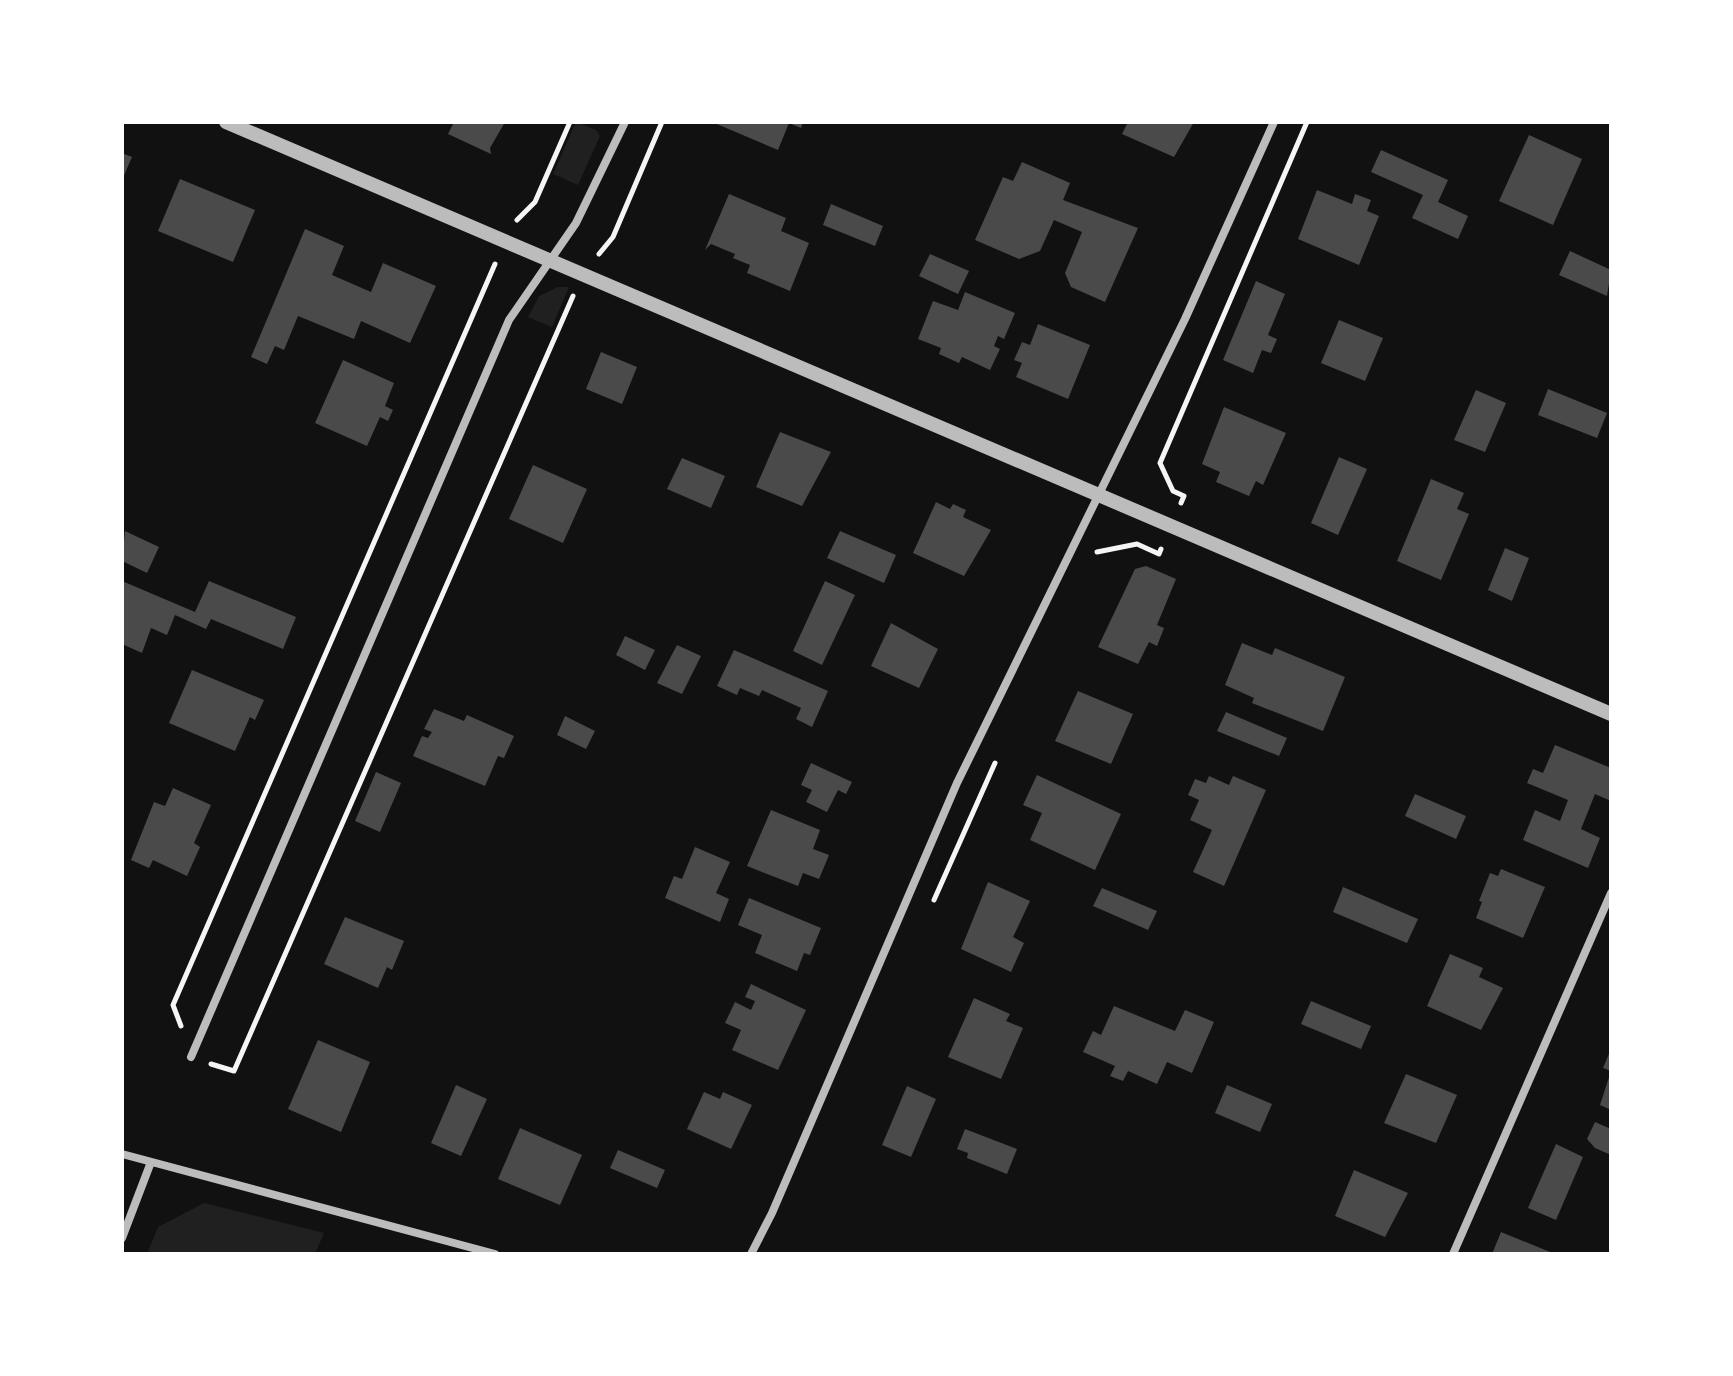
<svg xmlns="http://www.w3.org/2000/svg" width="1733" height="1376" font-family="Quicksand,sans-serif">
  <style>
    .green { fill: #202020 }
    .building { fill: #4a4a4a }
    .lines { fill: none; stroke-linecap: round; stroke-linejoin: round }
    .path { stroke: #f5f5f5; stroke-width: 5 }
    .minor { stroke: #bcbcbc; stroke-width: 8 }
    .tertiary { stroke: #bcbcbc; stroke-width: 14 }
  </style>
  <rect width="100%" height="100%" fill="#111"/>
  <path class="green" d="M 576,122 L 596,130 L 600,136 L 578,185 L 553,174 Z
    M 558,287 L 569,287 L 552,327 L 528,317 L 539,296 Z
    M 204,1203 L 324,1233 L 315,1254 L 147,1254 L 158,1227 Z"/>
  <path class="building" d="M 454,122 L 505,122 L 490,148 L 491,154 L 448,134 Z
    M 712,122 L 803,122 L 801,128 L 789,123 L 778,150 Z
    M 1128,122 L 1194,122 L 1174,157 L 1122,134 Z
    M 1529,135 L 1582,159 L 1553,225 L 1499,201 Z
    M 1381,150 L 1448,180 L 1438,202 L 1468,216 L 1458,239 L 1412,218 L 1423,195 L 1371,172 Z
    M 122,153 L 132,157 L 122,180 Z
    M 1022,162 L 1070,183 L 1063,200 L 1138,228 L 1105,302 L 1071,287 L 1065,273 L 1082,232 L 1054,220 L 1040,251 L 1019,259 L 975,240 L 1003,177 L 1013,181 Z
    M 180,179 L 255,210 L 233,262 L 158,231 Z
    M 1317,190 L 1352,204 L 1355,194 L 1371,200 L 1367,211 L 1379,216 L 1359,265 L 1298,239 Z
    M 729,194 L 786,218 L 781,231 L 809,243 L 790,291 L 747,273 L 750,265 L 733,258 L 735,254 L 711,244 L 705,250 Z
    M 831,204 L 883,226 L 875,246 L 823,225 Z
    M 305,229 L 344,246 L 332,275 L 371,292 L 383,263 L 436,286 L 410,343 L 361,321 L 354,339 L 298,316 L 284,350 L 275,346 L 267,364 L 251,357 Z
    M 1570,251 L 1611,270 L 1607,296 L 1559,275 Z
    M 930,254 L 969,271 L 958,294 L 919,276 Z
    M 1256,281 L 1285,294 L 1268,335 L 1277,339 L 1271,353 L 1262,350 L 1253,373 L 1223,360 Z
    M 965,292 L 1015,313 L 1004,339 L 998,336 L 994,346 L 1000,349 L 990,370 L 962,357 L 959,363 L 939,354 L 941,348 L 918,339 L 933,301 L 958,310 Z
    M 1339,320 L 1383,338 L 1365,381 L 1321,363 Z
    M 1038,324 L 1090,345 L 1068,399 L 1016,377 L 1022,363 L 1014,360 L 1022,342 L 1030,345 Z
    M 601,352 L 637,367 L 622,404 L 586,389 Z
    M 343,360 L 394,383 L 385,406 L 393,410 L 388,421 L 380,417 L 367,446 L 315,423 Z
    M 1548,389 L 1607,413 L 1597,438 L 1538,415 Z
    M 1476,390 L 1506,403 L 1485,452 L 1454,440 Z
    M 1224,407 L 1286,433 L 1263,485 L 1256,481 L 1249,496 L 1216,482 L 1220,472 L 1202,464 Z
    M 780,432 L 831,452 L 802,506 L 756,487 Z
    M 1339,457 L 1367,469 L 1338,535 L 1311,523 Z
    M 682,458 L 725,476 L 711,508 L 667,489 Z
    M 533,465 L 587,489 L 563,543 L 509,519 Z
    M 1431,479 L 1464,493 L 1457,509 L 1469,514 L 1441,580 L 1397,561 Z
    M 936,502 L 950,509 L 953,504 L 966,510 L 963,517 L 991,530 L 964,576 L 913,553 Z
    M 125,531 L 159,547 L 147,573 L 122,561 Z
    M 840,531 L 896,555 L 884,583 L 827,558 Z
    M 1505,548 L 1529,558 L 1512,601 L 1488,590 Z
    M 1146,566 L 1176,579 L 1157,625 L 1164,628 L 1157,646 L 1149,642 L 1138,664 L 1098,647 L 1135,569 Z
    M 122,581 L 195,612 L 209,581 L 296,617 L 283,649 L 211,619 L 206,629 L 175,615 L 167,635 L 151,628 L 142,653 L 122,644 Z
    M 825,581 L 855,595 L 822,665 L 793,651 Z
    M 891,623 L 938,649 L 919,688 L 871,666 Z
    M 625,636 L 655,650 L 645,670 L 616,655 Z
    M 1242,643 L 1272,655 L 1275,648 L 1345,677 L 1323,731 L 1252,703 L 1254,698 L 1225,685 Z
    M 677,645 L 701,656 L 682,694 L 657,683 Z
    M 734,650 L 828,691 L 812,727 L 796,719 L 801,708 L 762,690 L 759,696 L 740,688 L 737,695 L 717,686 Z
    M 192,670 L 264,700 L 255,720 L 250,717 L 235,751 L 169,723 Z
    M 1078,691 L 1133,714 L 1111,764 L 1055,741 Z
    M 434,709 L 464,721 L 467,715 L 514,736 L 504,758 L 498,756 L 485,786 L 413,756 L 422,736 L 428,738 L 432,732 L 424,729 Z
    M 1226,712 L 1287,738 L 1279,756 L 1217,731 Z
    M 565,716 L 595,731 L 586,749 L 557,735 Z
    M 1555,745 L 1611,768 L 1611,801 L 1595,794 L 1581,829 L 1600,838 L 1588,868 L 1523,840 L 1535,810 L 1560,821 L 1568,800 L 1527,783 L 1533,769 L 1543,773 Z
    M 811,763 L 852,782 L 846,794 L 838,790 L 827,812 L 806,802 L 812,790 L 801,785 Z
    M 376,772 L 401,783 L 380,832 L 355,821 Z
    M 1037,775 L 1121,814 L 1095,870 L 1030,840 L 1042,813 L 1023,805 Z
    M 1209,776 L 1229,785 L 1233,776 L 1266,790 L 1224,886 L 1193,872 L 1212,830 L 1190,820 L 1199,800 L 1188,795 L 1195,779 L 1206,783 Z
    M 173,788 L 211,805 L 194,843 L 200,847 L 187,876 L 153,860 L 149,868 L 131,860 L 154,802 L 165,806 Z
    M 1415,794 L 1466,816 L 1456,839 L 1405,816 Z
    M 771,810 L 820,830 L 813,849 L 829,855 L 819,879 L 803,873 L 798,886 L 747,866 Z
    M 695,847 L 730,862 L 716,893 L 729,899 L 720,922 L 665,898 L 674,876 L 682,879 Z
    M 1501,869 L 1545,887 L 1523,938 L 1476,918 L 1482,902 L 1479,901 L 1490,873 L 1498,876 Z
    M 988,882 L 1030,901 L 1013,937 L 1024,943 L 1011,972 L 961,949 Z
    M 1343,887 L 1418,919 L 1407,943 L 1333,912 Z
    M 1102,888 L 1157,911 L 1148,930 L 1093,906 Z
    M 749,898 L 821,928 L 810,955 L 804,953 L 797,971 L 755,953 L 762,935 L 738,925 Z
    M 345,917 L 404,941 L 392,970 L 387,967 L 378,988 L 324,964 Z
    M 1450,954 L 1483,968 L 1479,977 L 1503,988 L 1481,1030 L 1427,1006 Z
    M 751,984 L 806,1010 L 778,1070 L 732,1050 L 741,1030 L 725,1023 L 735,1002 L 751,1010 L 755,1001 L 745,997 Z
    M 974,998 L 1010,1014 L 1006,1021 L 1023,1028 L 1001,1079 L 948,1057 Z
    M 1311,1001 L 1371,1026 L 1361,1049 L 1301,1024 Z
    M 1114,1006 L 1175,1031 L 1185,1010 L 1214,1022 L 1192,1073 L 1167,1062 L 1157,1084 L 1128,1071 L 1123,1081 L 1110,1076 L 1115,1066 L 1083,1052 L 1093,1031 L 1101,1035 Z
    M 318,1040 L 370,1062 L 341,1132 L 288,1109 Z
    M 1611,1049 L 1611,1110 L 1600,1105 L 1611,1071 L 1603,1068 Z
    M 1406,1074 L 1457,1095 L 1436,1143 L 1384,1123 Z
    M 456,1085 L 487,1099 L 461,1156 L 431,1143 Z
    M 1227,1085 L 1272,1104 L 1260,1132 L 1215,1113 Z
    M 907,1086 L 936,1099 L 911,1157 L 882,1145 Z
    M 704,1092 L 720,1099 L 723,1092 L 752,1105 L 731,1149 L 687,1129 Z
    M 1595,1122 L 1611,1129 L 1611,1155 L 1595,1148 L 1587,1139 Z
    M 520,1128 L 582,1155 L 560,1205 L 498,1179 Z
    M 965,1129 L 1017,1149 L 1007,1174 L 967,1158 L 968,1153 L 957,1149 Z
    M 1556,1144 L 1583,1157 L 1556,1220 L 1528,1208 Z
    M 618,1150 L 665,1170 L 657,1188 L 610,1168 Z
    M 1354,1170 L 1408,1193 L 1385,1237 L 1335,1216 Z
    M 1501,1232 L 1555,1254 L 1492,1254 Z"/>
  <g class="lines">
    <path class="path" d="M 517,220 L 535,202 L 570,122
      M 599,254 L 613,237 L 662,122
      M 1181,503 L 1184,496 L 1173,491 L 1160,463 L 1307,122
      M 1097,552 L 1137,544 L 1159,554 L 1161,549
      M 934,900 L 995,763
      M 181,1026 L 173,1005 L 495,264
      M 211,1064 L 234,1071 L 573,296"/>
    <path class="minor" d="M 191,1057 L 509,320 L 576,223 L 625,122
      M 122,1154 L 495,1254
      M 122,1238 L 151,1162
      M 751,1254 L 772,1213 L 957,783 L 1185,319 L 1274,122
      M 1453,1254 L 1611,893"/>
    <path class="tertiary" d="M 226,122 L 1611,714"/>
  </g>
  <rect width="1733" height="1376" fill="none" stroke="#ffffff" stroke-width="248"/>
</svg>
